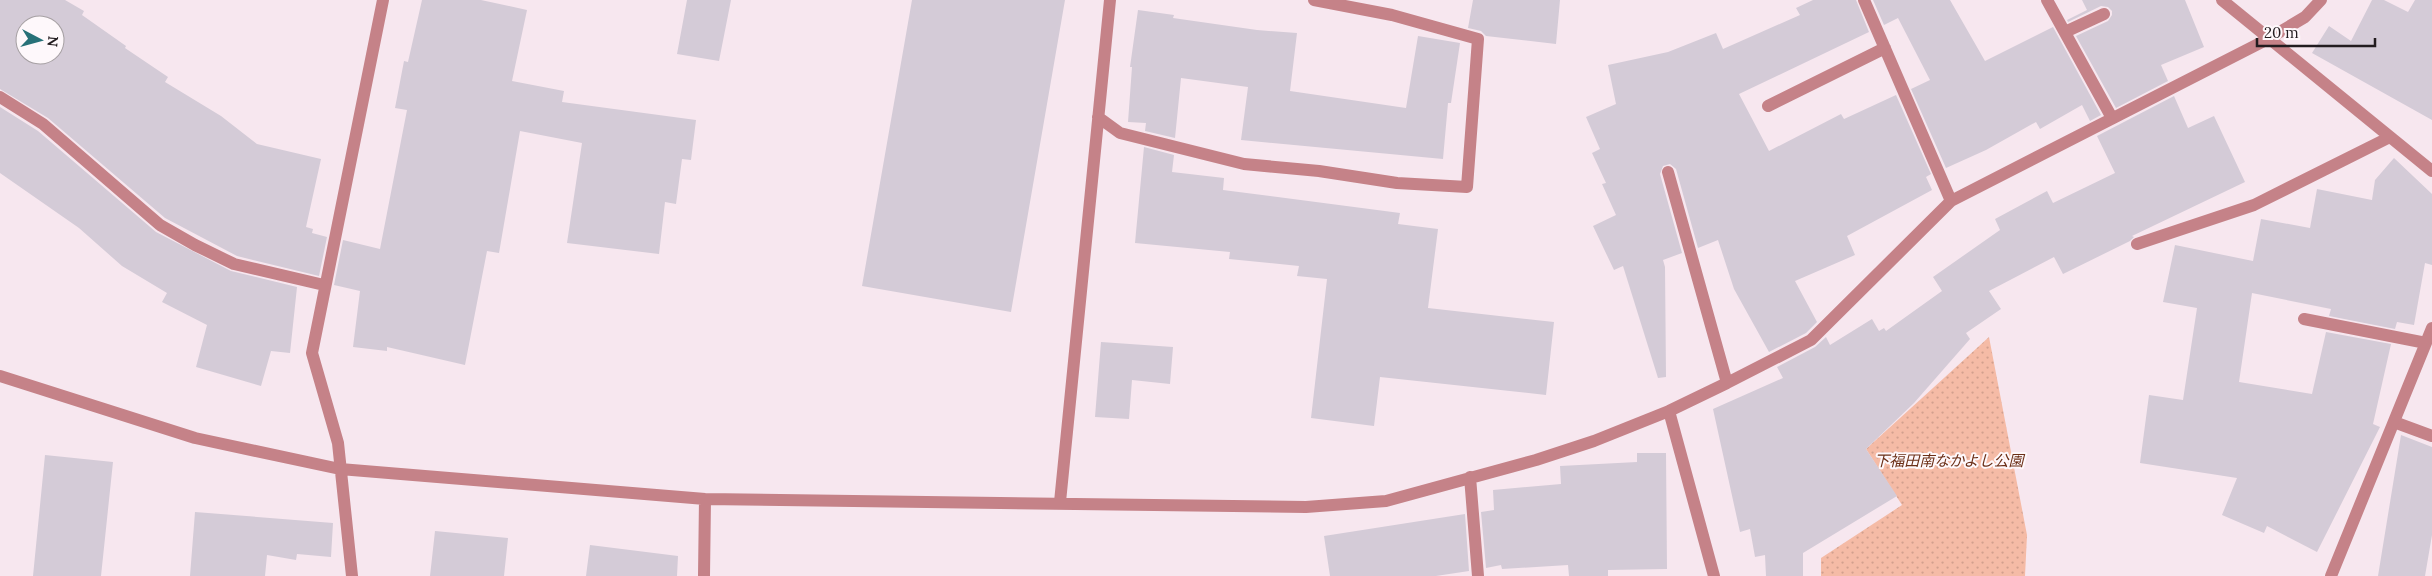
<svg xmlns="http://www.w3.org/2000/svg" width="2432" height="576" font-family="Lora,'Noto Sans JP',serif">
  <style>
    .park { fill: url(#park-dots) }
    .building { fill: #d4cbd7; fill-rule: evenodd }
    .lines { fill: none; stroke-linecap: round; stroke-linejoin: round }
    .minor { stroke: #c58288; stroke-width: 12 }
    .labels { text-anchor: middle; stroke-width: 4; stroke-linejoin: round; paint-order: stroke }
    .park-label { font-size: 15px; font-style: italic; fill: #6b2f17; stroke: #fef8fb }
  </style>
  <defs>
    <pattern id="park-dots" width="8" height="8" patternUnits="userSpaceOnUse" patternTransform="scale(1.25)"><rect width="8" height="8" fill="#f5bba6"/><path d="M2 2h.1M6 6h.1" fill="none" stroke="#d2a08e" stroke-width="1.8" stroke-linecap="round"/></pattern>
  </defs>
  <rect width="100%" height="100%" fill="#f7e7ef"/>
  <path class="park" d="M 1989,337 L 2027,535 L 2025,576 L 1821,576 L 1821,558 L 1902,505 L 1866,449 Z"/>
  <path class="building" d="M 0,0 L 65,0 L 84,11 L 82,15 L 126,46 L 125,48 L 168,77 L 165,82 L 221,116 L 257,144 L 321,159 L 306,227 L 313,229 L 312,233 L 327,237 L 319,276 L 237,256 L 165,218 L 48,118 L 0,89 ZM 25,25 L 55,25 L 55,55 L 25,55 Z
    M 422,0 L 481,0 L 527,10 L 512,81 L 564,91 L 562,102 L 696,120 L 691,160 L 682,159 L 676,204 L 665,202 L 659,254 L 567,243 L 582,143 L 520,131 L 499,253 L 487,251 L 465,365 L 387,347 L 387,351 L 353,347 L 360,291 L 334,285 L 343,240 L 380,249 L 407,110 L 395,108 L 404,61 L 408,62 Z
    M 687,0 L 731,0 L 719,61 L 677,54 Z
    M 912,0 L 1065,0 L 1011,312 L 862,286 Z
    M 1473,0 L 1560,0 L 1556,44 L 1486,36 L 1481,31 L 1468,28 Z
    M 1813,0 L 1856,0 L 1869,32 L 1739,94 L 1769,151 L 1841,114 L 1844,119 L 1896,95 L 1931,174 L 1926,177 L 1932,190 L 1847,236 L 1855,255 L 1795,281 L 1817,322 L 1806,333 L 1769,352 L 1734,289 L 1718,240 L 1698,248 L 1676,169 L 1670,164 L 1663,166 L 1660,174 L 1682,253 L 1663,260 L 1665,267 L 1666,377 L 1658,378 L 1623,266 L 1614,270 L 1593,226 L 1616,215 L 1602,184 L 1606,183 L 1592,153 L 1600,149 L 1586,117 L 1616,104 L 1608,65 L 1668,52 L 1716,33 L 1723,49 L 1800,15 L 1796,8 Z
    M 1873,0 L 1950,0 L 1985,61 L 2053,27 L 2101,115 L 2090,121 L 2082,105 L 2040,129 L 2036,122 L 1986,150 L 1946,168 L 1911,89 L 1930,80 L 1898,18 L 1884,25 Z
    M 2082,0 L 2185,0 L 2204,47 L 2161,65 L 2168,81 L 2116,108 L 2076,36 L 2108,21 L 2112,15 L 2112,11 L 2108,7 L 2101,6 L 2068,22 L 2067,20 L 2087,10 Z
    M 2372,0 L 2384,0 L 2408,12 L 2415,0 L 2432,0 L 2432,120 L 2312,53 L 2329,26 L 2351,41 Z
    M 1138,10 L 1174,15 L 1173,18 L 1257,30 L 1297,33 L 1290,91 L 1406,108 L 1418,36 L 1460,43 L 1451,103 L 1448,103 L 1443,159 L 1241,140 L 1248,87 L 1181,78 L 1175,138 L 1145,131 L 1146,123 L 1128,122 L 1132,67 L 1130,67 Z
    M 2174,96 L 2188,128 L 2214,116 L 2245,182 L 2132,236 L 2134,237 L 2130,241 L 2063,274 L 2054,257 L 1989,291 L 2001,309 L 1966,333 L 1970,339 L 1914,403 L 1866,449 L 1897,496 L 1803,553 L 1803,576 L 1766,576 L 1765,555 L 1755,557 L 1750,529 L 1740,532 L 1713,409 L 1783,378 L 1777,367 L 1815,347 L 1826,337 L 1830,345 L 1872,319 L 1879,331 L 1884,328 L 1886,331 L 1942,291 L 1933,277 L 2000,230 L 1995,219 L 2047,191 L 2053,203 L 2115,173 L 2097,136 Z
    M 0,107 L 38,131 L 156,232 L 231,271 L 297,287 L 290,353 L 271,351 L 261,386 L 196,367 L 207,325 L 162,302 L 167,293 L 122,266 L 79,228 L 0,173 Z
    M 1144,147 L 1174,155 L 1172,172 L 1224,178 L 1223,190 L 1400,213 L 1398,224 L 1438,229 L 1428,308 L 1554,322 L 1546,395 L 1380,377 L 1374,426 L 1311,418 L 1327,279 L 1297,276 L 1299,266 L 1229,259 L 1230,252 L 1135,243 Z
    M 2394,158 L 2432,194 L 2432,265 L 2425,263 L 2414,325 L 2397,322 L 2395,329 L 2329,316 L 2331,309 L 2252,293 L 2239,382 L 2312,394 L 2326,332 L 2391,344 L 2373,424 L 2380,427 L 2317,552 L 2267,526 L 2264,533 L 2222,515 L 2237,478 L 2140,463 L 2149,395 L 2183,400 L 2197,308 L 2163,302 L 2175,245 L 2253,261 L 2261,219 L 2310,228 L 2317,189 L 2372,200 L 2375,180 Z
    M 1101,342 L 1173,347 L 1170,384 L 1132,380 L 1129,419 L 1095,417 Z
    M 2401,435 L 2432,447 L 2432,535 L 2425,576 L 2378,576 Z
    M 1637,453 L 1666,453 L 1667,569 L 1608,570 L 1608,576 L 1569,576 L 1568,565 L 1502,569 L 1501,565 L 1486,568 L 1481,512 L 1494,510 L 1493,490 L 1561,484 L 1560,466 L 1637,462 Z
    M 45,455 L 113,462 L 101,576 L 33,576 Z
    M 195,512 L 333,523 L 331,557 L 297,554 L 296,560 L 267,555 L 265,576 L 190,576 Z
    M 1465,514 L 1469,571 L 1436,576 L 1330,576 L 1324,536 Z
    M 435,531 L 508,538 L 504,576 L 430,576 Z
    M 590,545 L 678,556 L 677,576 L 586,576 Z"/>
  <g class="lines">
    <path class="minor" d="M 1864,0 L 1951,201
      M 2047,0 L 2112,118
      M 2222,0 L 2432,171
      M 2065,32 L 2104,14
      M 0,97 L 43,124 L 160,225 L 195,245 L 234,264 L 324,285
      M 1768,106 L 1885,48
      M 1098,117 L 1120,133 L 1244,164 L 1319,171 L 1397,183 L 1467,187 L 1478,39 L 1392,15 L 1314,0
      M 1668,172 L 1727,383
      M 2137,244 L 2254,205 L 2390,137
      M 2304,319 L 2426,343
      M 0,376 L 195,438 L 340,469 L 705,499 L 1306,507 L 1386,501 L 1536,460 L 1594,441 L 1669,411 L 1727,383 L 1811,340 L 1951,201 L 2268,39 L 2305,17 L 2321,0
      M 1669,411 L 1714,576
      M 2394,422 L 2432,436
      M 1470,477 L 1478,576
      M 1060,502 L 1110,0
      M 352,576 L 338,443 L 312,353 L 383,0
      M 704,576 L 705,499
      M 2331,576 L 2432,328"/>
  </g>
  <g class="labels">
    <g class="park-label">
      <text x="1949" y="466">下福田南なかよし公園</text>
    </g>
  </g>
  <g transform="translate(40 40) rotate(96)"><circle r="24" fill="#fef8fb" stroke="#a6a0a3"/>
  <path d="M0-4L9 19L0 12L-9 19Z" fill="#277178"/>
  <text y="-8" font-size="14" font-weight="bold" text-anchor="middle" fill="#221c1f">N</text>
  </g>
  <path d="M2257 38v8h118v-8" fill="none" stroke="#221c1f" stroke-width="2.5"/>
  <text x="2264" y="38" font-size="15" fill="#221c1f" stroke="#fef8fb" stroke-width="4" paint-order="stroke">20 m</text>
</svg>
